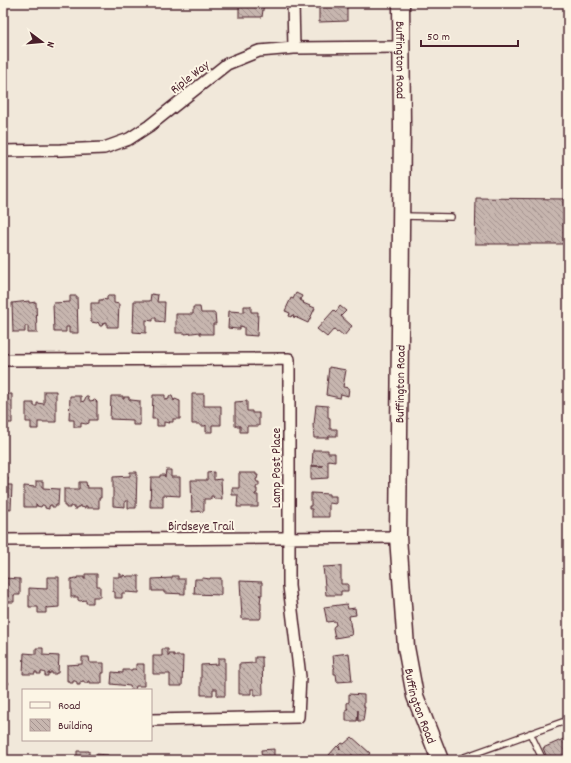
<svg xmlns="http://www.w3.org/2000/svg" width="571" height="763" font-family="Dekko,sans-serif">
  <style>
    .building { fill: url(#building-back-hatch); stroke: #4a1f2b }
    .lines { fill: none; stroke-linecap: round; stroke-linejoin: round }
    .lane-casing { stroke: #4a1f2b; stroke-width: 8 }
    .street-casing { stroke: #4a1f2b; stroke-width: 14 }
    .secondary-casing { stroke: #4a1f2b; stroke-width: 19 }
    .lane { stroke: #fcf5e5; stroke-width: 5.5 }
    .street { stroke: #fcf5e5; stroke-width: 11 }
    .secondary { stroke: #fcf5e5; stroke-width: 16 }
    .labels { text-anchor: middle; stroke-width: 4; stroke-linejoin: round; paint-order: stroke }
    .street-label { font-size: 13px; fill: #4a1f2b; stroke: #fcf5e5 }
  </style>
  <defs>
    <pattern id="building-back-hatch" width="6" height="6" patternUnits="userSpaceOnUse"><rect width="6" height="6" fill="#c7b6af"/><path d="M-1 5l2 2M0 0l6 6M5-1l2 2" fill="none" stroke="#a4938f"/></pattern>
  </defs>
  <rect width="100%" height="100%" fill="#f1e8da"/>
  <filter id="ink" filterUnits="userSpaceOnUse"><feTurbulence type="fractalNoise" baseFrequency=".025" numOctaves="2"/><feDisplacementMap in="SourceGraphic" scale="8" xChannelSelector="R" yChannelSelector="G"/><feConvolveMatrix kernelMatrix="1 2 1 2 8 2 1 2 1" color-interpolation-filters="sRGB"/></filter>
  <g filter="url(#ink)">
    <path class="building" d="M 239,3 L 264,3 L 262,17 L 239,17 Z
      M 319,3 L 347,3 L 347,21 L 319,22 Z
      M 476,198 L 568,199 L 568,244 L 475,244 Z
      M 296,293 L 302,296 L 300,300 L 304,302 L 303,303 L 315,308 L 308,323 L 297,318 L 298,318 L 293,317 L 294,316 L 292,315 L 291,317 L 289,316 L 290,313 L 285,311 L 291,298 L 293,299 Z
      M 151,294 L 158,295 L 157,302 L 165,302 L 164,322 L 156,321 L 156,318 L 153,318 L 153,321 L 146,320 L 146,333 L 133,332 L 134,301 L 150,301 Z
      M 70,296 L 77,296 L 78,333 L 69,333 L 69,327 L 66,327 L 66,332 L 54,332 L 53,303 L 70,302 Z
      M 107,296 L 114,296 L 114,303 L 119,304 L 118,327 L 107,327 L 107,322 L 103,323 L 102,326 L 100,326 L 98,322 L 97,323 L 91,322 L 91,303 L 99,303 L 99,300 L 102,300 L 102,299 L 107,300 Z
      M 29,301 L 29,303 L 36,302 L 37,333 L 28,333 L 28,326 L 25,326 L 25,332 L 13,332 L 12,303 Z
      M 244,306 L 251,306 L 251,312 L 258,312 L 257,336 L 244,335 L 244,327 L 240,326 L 240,329 L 237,329 L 228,328 L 229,311 L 244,312 Z
      M 340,306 L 346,311 L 341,316 L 352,326 L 344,336 L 338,331 L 337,333 L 334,329 L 327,337 L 317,329 L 334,310 L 336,312 Z
      M 193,307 L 200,307 L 201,313 L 215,313 L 216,324 L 213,324 L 213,334 L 200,334 L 200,332 L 185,334 L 185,333 L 176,333 L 176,314 L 193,314 Z
      M 329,367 L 346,370 L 343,387 L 349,388 L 348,396 L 341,394 L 340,398 L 326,395 Z
      M 44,391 L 56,391 L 56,422 L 38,422 L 38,429 L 31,429 L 31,422 L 26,422 L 26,403 L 34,403 L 34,406 L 37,406 L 37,403 L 44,404 Z
      M 3,394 L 12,394 L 12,423 L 3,423 L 3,425 Z
      M 192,394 L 204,394 L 204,406 L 221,406 L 221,425 L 212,425 L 212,432 L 206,432 L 206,425 L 205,426 L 200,426 L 200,424 L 192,424 Z
      M 153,395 L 165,395 L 165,400 L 169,399 L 169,396 L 172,396 L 174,401 L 175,399 L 180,401 L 180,419 L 173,419 L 173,422 L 169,422 L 170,423 L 164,422 L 164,426 L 157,426 L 157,419 L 152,419 Z
      M 70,396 L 81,396 L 81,402 L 84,401 L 86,397 L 88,397 L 90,401 L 95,400 L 97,402 L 97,420 L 89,420 L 89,423 L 86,424 L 81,423 L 81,427 L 74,427 L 74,420 L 69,420 Z
      M 111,396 L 123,396 L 123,399 L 124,399 L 124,397 L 129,397 L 129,399 L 131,400 L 140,401 L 140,425 L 133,425 L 133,420 L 110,419 Z
      M 247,401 L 247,411 L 252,411 L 252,413 L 259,413 L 259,426 L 247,426 L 247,432 L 240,432 L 240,426 L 235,426 L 235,402 Z
      M 316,405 L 328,406 L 328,417 L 330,418 L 330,429 L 337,429 L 337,436 L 329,436 L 329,438 L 314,438 L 313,424 L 314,424 Z
      M 313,450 L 328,450 L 328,453 L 335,453 L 335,461 L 328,460 L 328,478 L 311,479 L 311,466 L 323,466 L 312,466 Z
      M 166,470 L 171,470 L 171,477 L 180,477 L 180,496 L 163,495 L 163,507 L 150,507 L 151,477 L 160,477 L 160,475 L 164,475 L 165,477 Z
      M 130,472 L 137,472 L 136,508 L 128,508 L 128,501 L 125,501 L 125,507 L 113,506 L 113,477 L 130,476 Z
      M 214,472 L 214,480 L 221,479 L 222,499 L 214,499 L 213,496 L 211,496 L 211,499 L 204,499 L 204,511 L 192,512 L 191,480 L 207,480 L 207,473 Z
      M 239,473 L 256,473 L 256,475 L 258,475 L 257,479 L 256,479 L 256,480 L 257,482 L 259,482 L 259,486 L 257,486 L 256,488 L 256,489 L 257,489 L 257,493 L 255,494 L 255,495 L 258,495 L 258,507 L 237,507 L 238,495 L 232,495 L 232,488 L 239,488 Z
      M 3,477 L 8,478 L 7,485 L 12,485 L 11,509 L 3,508 Z
      M 36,481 L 43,481 L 43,488 L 59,489 L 58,505 L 56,505 L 56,507 L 52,507 L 52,505 L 50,505 L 50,506 L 49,506 L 49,509 L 45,508 L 45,506 L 43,505 L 42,505 L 41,507 L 37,506 L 37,505 L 36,504 L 36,507 L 24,507 L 24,486 L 36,487 Z
      M 79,482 L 86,482 L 87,488 L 101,488 L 101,498 L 99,498 L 99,508 L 87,508 L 87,506 L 85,506 L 85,508 L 81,507 L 81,506 L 79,506 L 79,507 L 77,507 L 77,509 L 74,509 L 74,507 L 72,507 L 72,506 L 70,506 L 70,508 L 66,508 L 66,506 L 64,506 L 64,489 L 79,489 Z
      M 311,493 L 329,494 L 329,496 L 336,496 L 336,504 L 329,503 L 329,517 L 312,517 L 312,509 L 309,509 L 309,506 L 311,506 Z
      M 341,566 L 341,584 L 348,584 L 348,591 L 341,591 L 341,595 L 326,595 L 323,567 Z
      M 85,574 L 97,574 L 97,586 L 100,586 L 100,597 L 93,597 L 93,603 L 86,603 L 86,600 L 80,601 L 78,600 L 78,597 L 71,597 L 71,579 L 76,578 L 77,579 L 77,577 L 84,577 L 84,579 L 85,579 Z
      M 119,574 L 121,574 L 121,577 L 123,577 L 123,575 L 126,576 L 126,577 L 128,576 L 139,576 L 139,593 L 126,592 L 126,593 L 122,593 L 122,598 L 115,598 L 115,592 L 113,592 L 113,577 L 119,577 Z
      M 172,576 L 178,576 L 178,579 L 185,579 L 185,594 L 164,593 L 164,591 L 152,591 L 152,579 L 172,578 Z
      M 47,577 L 59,577 L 59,607 L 47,608 L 46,607 L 46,613 L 38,613 L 38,607 L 29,607 L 29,588 L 47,589 Z
      M 4,578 L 20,579 L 20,595 L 14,595 L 14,602 L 7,602 L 7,595 L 3,595 L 3,580 Z
      M 203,578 L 210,579 L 210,578 L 221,578 L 221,595 L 194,594 L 195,579 L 202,579 Z
      M 240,581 L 262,582 L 262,595 L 259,595 L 261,596 L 260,603 L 261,603 L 261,610 L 260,610 L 261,611 L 261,617 L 260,619 L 242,619 Z
      M 347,604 L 348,609 L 355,608 L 356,615 L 349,616 L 352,635 L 335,638 L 333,628 L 334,626 L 336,625 L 335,621 L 327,622 L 324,607 Z
      M 36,648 L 43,648 L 43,655 L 59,656 L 58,673 L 56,673 L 56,674 L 52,674 L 52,672 L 50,672 L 50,674 L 48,673 L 48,676 L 45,676 L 45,673 L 43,672 L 41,672 L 41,674 L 37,674 L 37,672 L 35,672 L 35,674 L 23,674 L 24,653 L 36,654 Z
      M 162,649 L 168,649 L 168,656 L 169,656 L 169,654 L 174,654 L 174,656 L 183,656 L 182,686 L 170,686 L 170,674 L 153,674 L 153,656 L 162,656 Z
      M 349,653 L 352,681 L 337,682 L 336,674 L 334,674 L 334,668 L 335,668 L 334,667 L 333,655 Z
      M 82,657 L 89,657 L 90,663 L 104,663 L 104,673 L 102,673 L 102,683 L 90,683 L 90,681 L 88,681 L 88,683 L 84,683 L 84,681 L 82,681 L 82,682 L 80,682 L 80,685 L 77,685 L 77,682 L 75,681 L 73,681 L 73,683 L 69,683 L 69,681 L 67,681 L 67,665 L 82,664 Z
      M 255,657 L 262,657 L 263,695 L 254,695 L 254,689 L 251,689 L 251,694 L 239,694 L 239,664 L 255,663 Z
      M 218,658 L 225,658 L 225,696 L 217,696 L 217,689 L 213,689 L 213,695 L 201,695 L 201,665 L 218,664 Z
      M 136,664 L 144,664 L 144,686 L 136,686 L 135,690 L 131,690 L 130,686 L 111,684 L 112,672 L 123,673 L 123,670 L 132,670 L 132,669 L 135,669 L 136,670 Z
      M 3,677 L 9,683 L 3,690 Z
      M 349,694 L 364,695 L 364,707 L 365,707 L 363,721 L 358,721 L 358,710 L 357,721 L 346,721 L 346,709 L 348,709 L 347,708 L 347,703 L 349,702 Z
      M 352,737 L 370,753 L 366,759 L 361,755 L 357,759 L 352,755 L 351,755 L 356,760 L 334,760 L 329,755 L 337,746 L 340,749 L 340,748 L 339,746 L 342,743 L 344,744 Z
      M 568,737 L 568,760 L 548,760 L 543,748 Z
      M 274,749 L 274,760 L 262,760 L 261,750 Z
      M 77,751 L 89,751 L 89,755 L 95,755 L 95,754 L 108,755 L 108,760 L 77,760 Z
      M 138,757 L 150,757 L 150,760 L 138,760 Z"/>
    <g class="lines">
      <g class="lane-casing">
        <path id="lane" d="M 403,216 L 451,217
          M 530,733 L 543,760
          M 456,760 L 568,720"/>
      </g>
      <g class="street-casing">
        <path id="street" d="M 293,3 L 294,48
          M 3,151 L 61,150 L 104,148 L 129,139 L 149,126 L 227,64 L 259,51 L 294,48 L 401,47
          M 3,360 L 289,359 L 289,586 L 300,677 L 298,717 L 151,720
          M 3,540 L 398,537"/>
      </g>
      <g class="secondary-casing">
        <g id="secondary">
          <path id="s1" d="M 401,3 L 402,128 L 398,537 L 406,647 L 415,696 L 440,760"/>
        </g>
      </g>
      <use href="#lane" class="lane"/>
      <use href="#street" class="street"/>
      <use href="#secondary" class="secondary"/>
    </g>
  </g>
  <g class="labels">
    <g class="street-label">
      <text dy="5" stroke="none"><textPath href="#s1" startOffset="57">Buffington Road</textPath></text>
      <text transform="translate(189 76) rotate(-38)" y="5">Riple Way</text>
      <text transform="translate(399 384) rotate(-89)" y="5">Buffington Road</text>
      <text transform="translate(275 468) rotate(-90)" y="5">Lamp Post Place</text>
      <text x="201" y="530">Birdseye Trail</text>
      <text dy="5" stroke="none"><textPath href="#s1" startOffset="705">Buffington Road</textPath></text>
    </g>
  </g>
  <rect width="571" height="763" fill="none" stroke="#fcf5e5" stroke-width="16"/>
  <rect x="8" y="8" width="555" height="747" fill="none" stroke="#4a1f2b" stroke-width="1.5" filter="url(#ink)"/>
  <rect x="22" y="689" width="130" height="52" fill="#fcf5e5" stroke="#b59f9b"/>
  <rect x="30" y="702" width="20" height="6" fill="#fcf5e5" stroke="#b59f9b"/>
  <text x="58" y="709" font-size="12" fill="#4a1f2b">Road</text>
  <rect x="30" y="719" width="20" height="12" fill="url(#building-back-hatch)" stroke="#b59f9b"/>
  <text x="58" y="729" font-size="12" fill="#4a1f2b">Building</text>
  <g transform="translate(42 42) rotate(106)" stroke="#fcf5e5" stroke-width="3" paint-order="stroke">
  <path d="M0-3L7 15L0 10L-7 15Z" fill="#4a1f2b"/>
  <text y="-6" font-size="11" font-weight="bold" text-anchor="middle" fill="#4a1f2b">N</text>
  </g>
  <path d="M421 40v6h97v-6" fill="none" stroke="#4a1f2b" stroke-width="2"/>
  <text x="427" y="40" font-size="12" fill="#4a1f2b" stroke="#fcf5e5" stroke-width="3" paint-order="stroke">50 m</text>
</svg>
